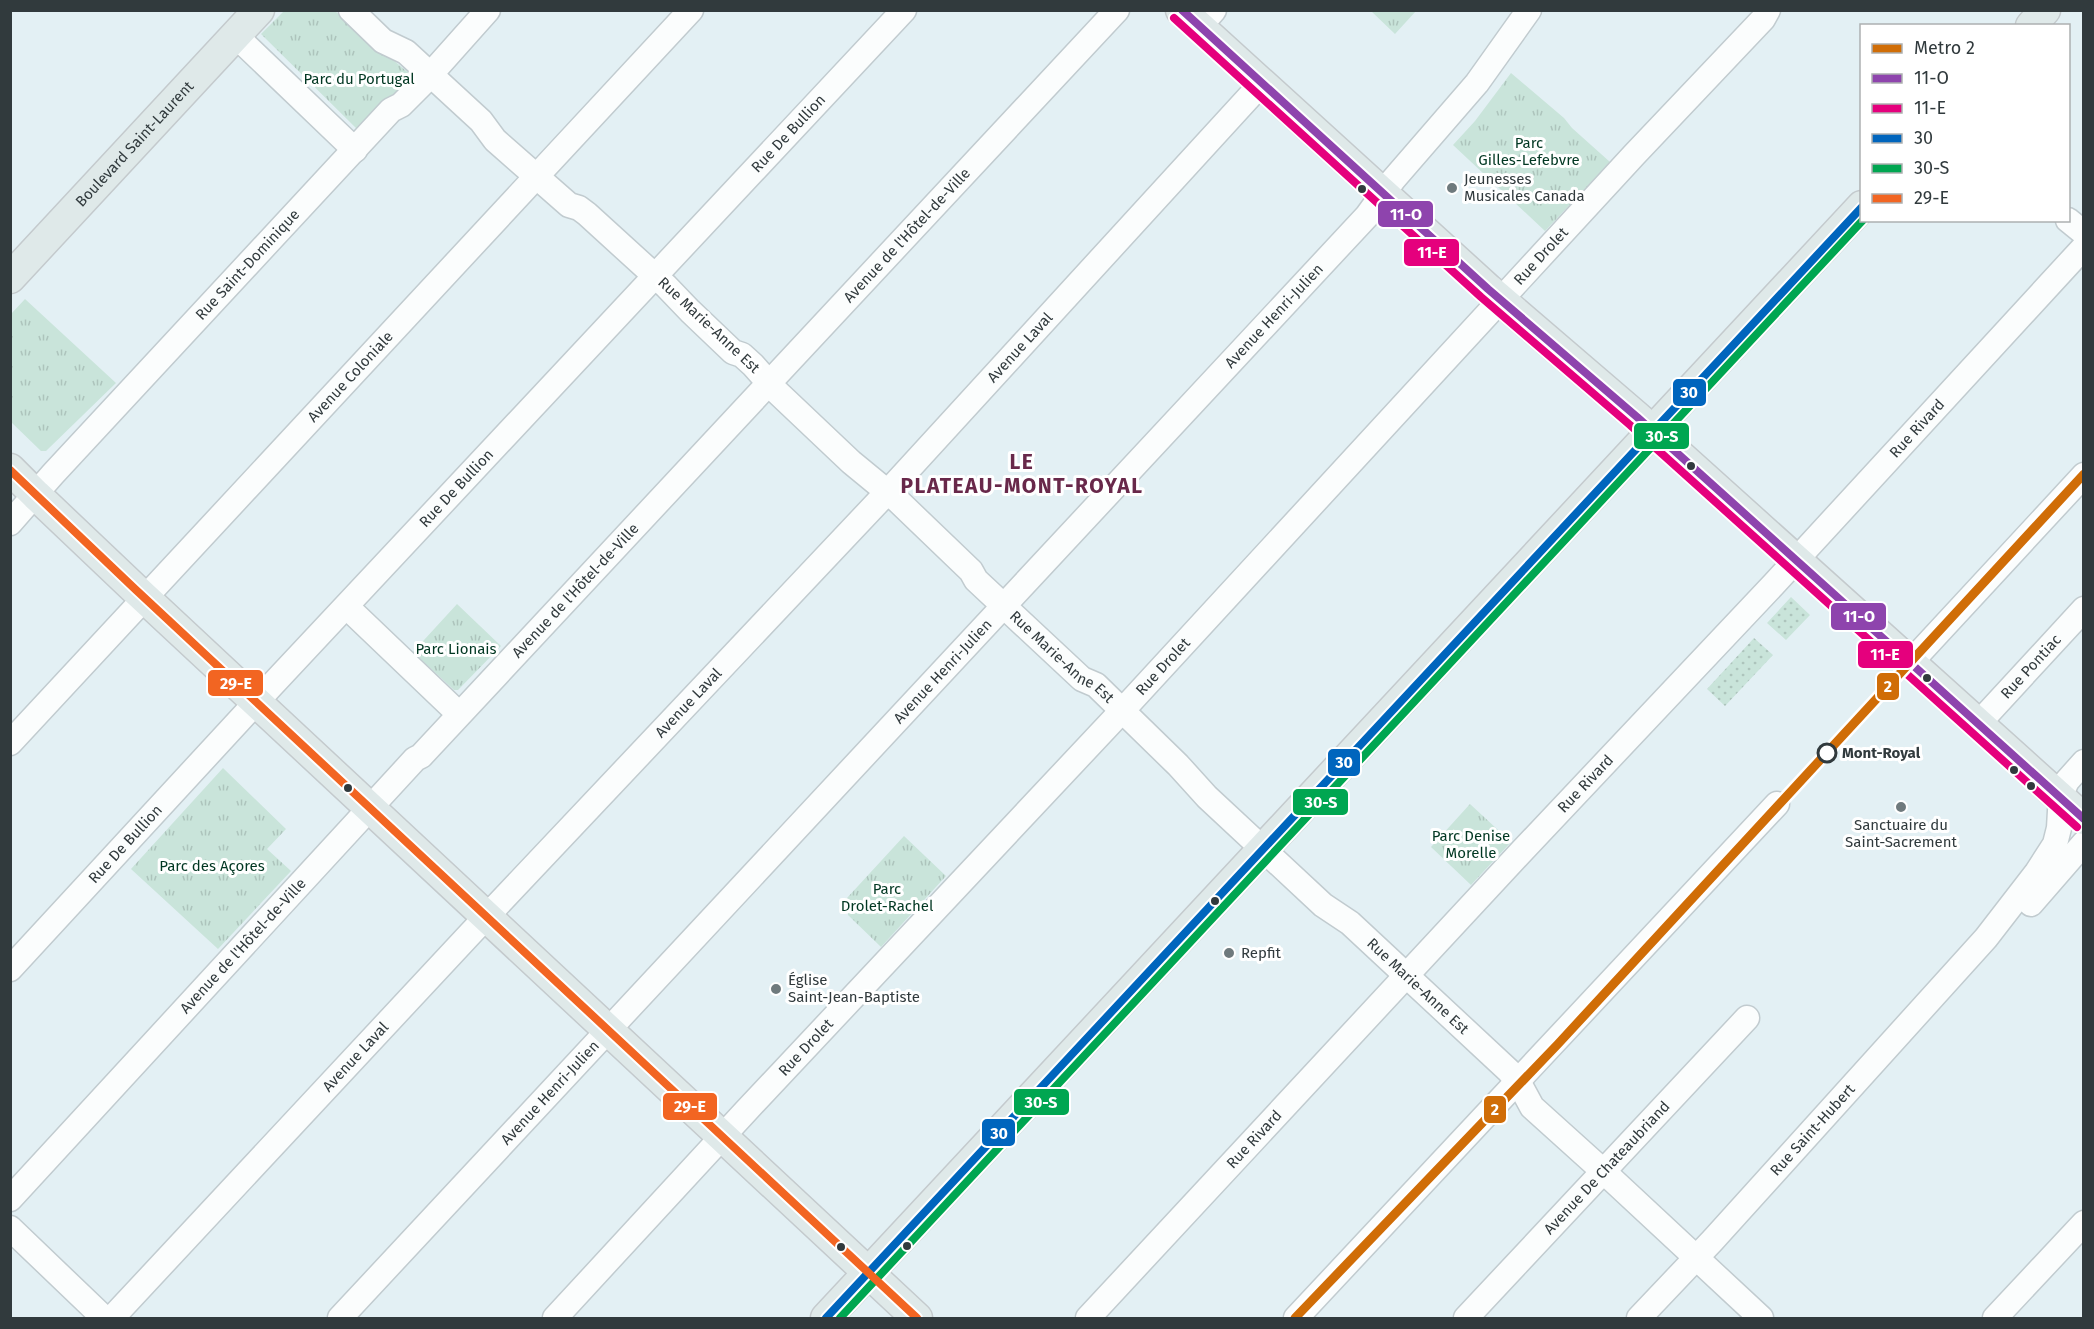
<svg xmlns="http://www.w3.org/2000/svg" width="2094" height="1329" font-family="'Fira Sans',sans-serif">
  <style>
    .grass { fill: url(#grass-dots) }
    .park { fill: url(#park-tufts) }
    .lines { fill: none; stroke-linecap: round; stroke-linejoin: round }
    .minor-casing { stroke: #c1cbcf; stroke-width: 27 }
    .major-casing { stroke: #c4cacd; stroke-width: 33 }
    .minor { stroke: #fbfdfd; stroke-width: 24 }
    .major { stroke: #dfe9e9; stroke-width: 30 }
    .bus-1-casing { stroke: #fff; stroke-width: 12 }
    .bus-2-casing { stroke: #fff; stroke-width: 12 }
    .bus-3-casing { stroke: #fff; stroke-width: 12 }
    .bus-4-casing { stroke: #fff; stroke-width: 12 }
    .bus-5-casing { stroke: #fff; stroke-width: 12 }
    .bus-1 { stroke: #8e44ad; stroke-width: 8 }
    .bus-2 { stroke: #e5007d; stroke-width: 8 }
    .bus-3 { stroke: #0065bd; stroke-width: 8 }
    .bus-4 { stroke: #00a651; stroke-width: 8 }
    .bus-5 { stroke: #f26522; stroke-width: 8 }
    .metro-1-casing { stroke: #fff; stroke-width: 14 }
    .metro-1 { stroke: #d06d07; stroke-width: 9 }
    .poi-dot { fill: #6f7a7d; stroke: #fff; stroke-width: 2 }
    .bus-dot { fill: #313a3d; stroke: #fff; stroke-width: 2 }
    .stop-dot { fill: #fff; stroke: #313a3d; stroke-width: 3 }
    .labels { text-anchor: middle; stroke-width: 6; stroke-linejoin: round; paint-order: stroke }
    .park-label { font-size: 15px; fill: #013722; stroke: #fff }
    .street-label { font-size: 15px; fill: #313a3d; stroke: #fff }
    .poi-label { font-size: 15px; fill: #313a3d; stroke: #fff; text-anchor: start }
    .stop-label { font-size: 15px; font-weight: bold; fill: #313a3d; stroke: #fff; text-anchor: start }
    .district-label { font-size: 21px; font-weight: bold; letter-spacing: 1.5px; fill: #68284a; stroke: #fff }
    .line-badge { stroke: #fff; stroke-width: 2 }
    .badge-label { font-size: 16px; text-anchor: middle; font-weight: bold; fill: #fff }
  </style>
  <defs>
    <pattern id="grass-dots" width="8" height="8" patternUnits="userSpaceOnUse" patternTransform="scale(1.5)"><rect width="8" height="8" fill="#c9e4da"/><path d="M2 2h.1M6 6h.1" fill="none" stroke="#adc4bc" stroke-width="1.8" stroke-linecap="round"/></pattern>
    <pattern id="park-tufts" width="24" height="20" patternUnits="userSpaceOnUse" patternTransform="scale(1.5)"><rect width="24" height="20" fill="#c9e4da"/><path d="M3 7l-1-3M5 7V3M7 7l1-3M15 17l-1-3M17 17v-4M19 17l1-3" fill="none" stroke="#adc4bc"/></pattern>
  </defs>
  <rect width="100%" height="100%" fill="#e3f0f4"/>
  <path class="grass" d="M 1791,597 L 1810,615 L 1786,640 L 1767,623 Z
    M 1754,638 L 1773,655 L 1725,706 L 1707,689 Z"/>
  <path class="park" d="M 284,11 L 335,11 L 411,75 L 360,132 L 261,34 Z
    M 1371,11 L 1416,11 L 1395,34 Z
    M 1511,73 L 1564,118 L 1572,128 L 1610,162 L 1545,231 L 1453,145 L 1475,121 Z
    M 25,299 L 116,383 L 46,451 L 41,451 L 11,422 L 11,314 Z
    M 457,604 L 501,646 L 458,690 L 454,690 L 413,652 Z
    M 223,768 L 286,829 L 267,849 L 291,871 L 218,949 L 131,869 Z
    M 1470,804 L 1511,842 L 1471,885 L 1431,847 Z
    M 904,836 L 946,876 L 881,947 L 848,915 L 847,898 Z"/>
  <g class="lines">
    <g class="minor-casing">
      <g id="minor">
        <path id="s1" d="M 351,10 L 383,41 L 406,52 L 481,121 L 495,140 L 569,205 L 579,208 L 587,214 L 666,286 L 690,311 L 733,352 L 742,355 L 753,365 L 776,391 L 851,462 L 896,499 L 971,571 L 976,580 L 1082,679 L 1096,685 L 1178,765 L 1207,797 L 1323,905 L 1350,923 L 1509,1071 L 1519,1083 L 1532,1107 L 1603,1171 L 1761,1318"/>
        <path d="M 1199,27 L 1214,10"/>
        <path d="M 236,36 L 355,150"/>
        <path d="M 2068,220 L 2084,233"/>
        <path id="s2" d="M 10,523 L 53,474 L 391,110 L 401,105 L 422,84 L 488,10"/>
        <path d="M 347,607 L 459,714"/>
        <path d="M 1910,663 L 2084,475"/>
        <path id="s3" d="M 1978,724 L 2084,609"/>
        <path id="s4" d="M 10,743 L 691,10"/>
        <path d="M 2031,904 L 2084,843"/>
        <path id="s5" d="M 10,969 L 272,685 L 904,10"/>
        <path id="s6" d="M 10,1199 L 415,759 L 421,756 L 1117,10"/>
        <path d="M 10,1228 L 104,1318"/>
        <path id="s7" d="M 112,1318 L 471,933 L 894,485 L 1261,84"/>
        <path id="s8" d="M 340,1318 L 1367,216 L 1393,180 L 1477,83 L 1529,10"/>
        <path id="s9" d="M 555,1318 L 746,1111 L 1133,699 L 1634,155 L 1763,19 L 1768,10"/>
        <path id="s10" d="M 1088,1318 L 1522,851 L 1774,584 L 2084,247"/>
        <path d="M 1296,1318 L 1777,804"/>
        <path id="s11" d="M 1466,1318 L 1747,1018"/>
        <path id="s12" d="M 1639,1318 L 1713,1240 L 1986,938 L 2037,872 L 2055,844 L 2059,828 L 2061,794 L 2067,781 L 2084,762"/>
        <path d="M 1995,1318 L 2084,1223"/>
      </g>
    </g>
    <g class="major-casing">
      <g id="major">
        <path d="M 1181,10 L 1488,289 L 1637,417 L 2084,819"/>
        <path d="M 2031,26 L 2045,10"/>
        <path id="s13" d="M 10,278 L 259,10"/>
        <path d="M 10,469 L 36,495 L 135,589 L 917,1318"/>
        <path d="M 826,1318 L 1862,206"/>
      </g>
    </g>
    <use href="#minor" class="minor"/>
    <use href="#major" class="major"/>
    <g class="bus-1-casing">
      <path id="bus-1" d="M 1182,10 L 1488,289 L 1637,417 L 2084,819"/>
    </g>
    <g class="bus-2-casing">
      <path id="bus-2" d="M 1174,18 L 1481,297 L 1630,425 L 2077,827"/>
    </g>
    <g class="bus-3-casing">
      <path id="bus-3" d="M 826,1318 L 1862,207"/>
    </g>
    <g class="bus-4-casing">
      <path id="bus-4" d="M 840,1318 L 1863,220"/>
    </g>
    <g class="bus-5-casing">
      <path id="bus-5" d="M 10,470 L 135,589 L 917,1318"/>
    </g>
    <use href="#bus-1" class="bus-1"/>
    <use href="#bus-2" class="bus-2"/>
    <use href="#bus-3" class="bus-3"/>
    <use href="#bus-4" class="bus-4"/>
    <use href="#bus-5" class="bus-5"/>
    <g class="metro-1-casing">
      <path id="metro-1" d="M 1295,1318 L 1558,1044 L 2084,474"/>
    </g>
    <use href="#metro-1" class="metro-1"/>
  </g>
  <g class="poi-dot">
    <circle cx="1452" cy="188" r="6"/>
    <circle cx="1901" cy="807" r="6"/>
    <circle cx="1229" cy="953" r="6"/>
    <circle cx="776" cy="989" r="6"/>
  </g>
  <g class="bus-dot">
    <circle cx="1362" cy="189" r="5"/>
    <circle cx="1691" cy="466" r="5"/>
    <circle cx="1927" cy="678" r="5"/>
    <circle cx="2014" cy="770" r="5"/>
    <circle cx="2031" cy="786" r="5"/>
    <circle cx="348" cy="788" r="5"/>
    <circle cx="1215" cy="901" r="5"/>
    <circle cx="907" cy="1246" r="5"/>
    <circle cx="841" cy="1247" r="5"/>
  </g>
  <circle class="stop-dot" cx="1827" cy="753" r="9"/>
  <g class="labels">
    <g class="park-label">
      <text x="359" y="84">Parc du Portugal</text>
      <text x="1529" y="148">Parc<tspan x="1529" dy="17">Gilles-Lefebvre</tspan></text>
      <text x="456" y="654">Parc Lionais</text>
      <text x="1471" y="841">Parc Denise<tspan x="1471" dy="17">Morelle</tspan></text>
      <text x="212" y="871">Parc des Açores</text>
      <text x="887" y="894">Parc<tspan x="887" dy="17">Drolet-Rachel</tspan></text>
    </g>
    <g class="street-label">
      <text dy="5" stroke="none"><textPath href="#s5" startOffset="1142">Rue De Bullion</textPath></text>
      <text dy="5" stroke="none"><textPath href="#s13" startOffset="183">Boulevard Saint-Laurent</textPath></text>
      <text dy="5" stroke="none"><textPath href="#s6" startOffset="1317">Avenue de l'Hôtel-de-Ville</textPath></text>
      <text dy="5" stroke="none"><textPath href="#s9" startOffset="1449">Rue Drolet</textPath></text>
      <text dy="5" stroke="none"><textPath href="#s2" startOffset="351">Rue Saint-Dominique</textPath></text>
      <text dy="5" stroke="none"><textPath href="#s8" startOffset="1370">Avenue Henri-Julien</textPath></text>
      <text transform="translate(709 325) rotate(43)" y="5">Rue Marie-Anne Est</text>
      <text dy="5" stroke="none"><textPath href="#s7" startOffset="1329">Avenue Laval</textPath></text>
      <text dy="5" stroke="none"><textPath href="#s4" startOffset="500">Avenue Coloniale</textPath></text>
      <text dy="5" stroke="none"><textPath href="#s10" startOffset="1216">Rue Rivard</textPath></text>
      <text dy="5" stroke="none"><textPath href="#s5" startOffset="656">Rue De Bullion</textPath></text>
      <text dy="5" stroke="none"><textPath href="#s6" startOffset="831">Avenue de l'Hôtel-de-Ville</textPath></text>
      <text dy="5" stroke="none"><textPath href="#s1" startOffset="966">Rue Marie-Anne Est</textPath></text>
      <text dy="5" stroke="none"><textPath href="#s9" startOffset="891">Rue Drolet</textPath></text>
      <text dy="5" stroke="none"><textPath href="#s3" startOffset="78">Rue Pontiac</textPath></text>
      <text dy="5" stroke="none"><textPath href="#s8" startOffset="884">Avenue Henri-Julien</textPath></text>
      <text dy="5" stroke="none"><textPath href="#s7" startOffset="843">Avenue Laval</textPath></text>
      <text dy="5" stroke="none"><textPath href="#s10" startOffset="730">Rue Rivard</textPath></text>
      <text dy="5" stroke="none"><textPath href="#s5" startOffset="170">Rue De Bullion</textPath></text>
      <text dy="5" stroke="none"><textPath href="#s6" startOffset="344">Avenue de l'Hôtel-de-Ville</textPath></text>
      <text dy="5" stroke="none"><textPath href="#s1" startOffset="1452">Rue Marie-Anne Est</textPath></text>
      <text dy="5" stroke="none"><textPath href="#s9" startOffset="369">Rue Drolet</textPath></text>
      <text dy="5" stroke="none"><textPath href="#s7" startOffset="357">Avenue Laval</textPath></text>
      <text dy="5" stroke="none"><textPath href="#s8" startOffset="308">Avenue Henri-Julien</textPath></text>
      <text dy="5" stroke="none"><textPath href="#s12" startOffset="256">Rue Saint-Hubert</textPath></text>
      <text dy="5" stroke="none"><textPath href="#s10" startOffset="244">Rue Rivard</textPath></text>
      <text dy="5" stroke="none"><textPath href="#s11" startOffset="206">Avenue De Chateaubriand</textPath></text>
    </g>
    <g class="poi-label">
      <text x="1464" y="184">Jeunesses<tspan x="1464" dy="17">Musicales Canada</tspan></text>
      <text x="1901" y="830" text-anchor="middle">Sanctuaire du<tspan x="1901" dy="17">Saint-Sacrement</tspan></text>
      <text x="1241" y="958">Repfit</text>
      <text x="788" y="985">Église<tspan x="788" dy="17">Saint-Jean-Baptiste</tspan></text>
    </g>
    <g class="stop-label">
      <text x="1842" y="758">Mont-Royal</text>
    </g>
    <g class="district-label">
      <text x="1022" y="469">LE<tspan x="1022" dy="24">PLATEAU-MONT-ROYAL</tspan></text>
    </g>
  </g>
  <g class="line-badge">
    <rect x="1377" y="200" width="57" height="28" rx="6" fill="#8e44ad"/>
    <rect x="1403" y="238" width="57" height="29" rx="6" fill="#e5007d"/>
    <rect x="1672" y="378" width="35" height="29" rx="6" fill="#0065bd"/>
    <rect x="1633" y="422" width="57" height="28" rx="6" fill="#00a651"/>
    <rect x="1830" y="602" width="57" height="29" rx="6" fill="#8e44ad"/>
    <rect x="1857" y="640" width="57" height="29" rx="6" fill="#e5007d"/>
    <rect x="207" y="669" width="57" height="28" rx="6" fill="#f26522"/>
    <rect x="1876" y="672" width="24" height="29" rx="6" fill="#d06d07"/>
    <rect x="1327" y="748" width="34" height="29" rx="6" fill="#0065bd"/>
    <rect x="1292" y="788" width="57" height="28" rx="6" fill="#00a651"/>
    <rect x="1013" y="1088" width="57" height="28" rx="6" fill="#00a651"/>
    <rect x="662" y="1092" width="56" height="29" rx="6" fill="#f26522"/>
    <rect x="1483" y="1095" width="24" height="29" rx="6" fill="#d06d07"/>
    <rect x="981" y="1118" width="35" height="29" rx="6" fill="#0065bd"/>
  </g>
  <g class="badge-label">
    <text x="1406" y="220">11-O</text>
    <text x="1432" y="258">11-E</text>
    <text x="1689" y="398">30</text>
    <text x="1662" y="442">30-S</text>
    <text x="1859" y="622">11-O</text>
    <text x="1885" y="660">11-E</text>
    <text x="236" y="689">29-E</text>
    <text x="1888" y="692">2</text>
    <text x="1344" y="768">30</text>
    <text x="1321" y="808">30-S</text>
    <text x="1041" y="1108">30-S</text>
    <text x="690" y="1112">29-E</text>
    <text x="1495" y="1115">2</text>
    <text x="999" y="1139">30</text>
  </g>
  <rect width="2094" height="1329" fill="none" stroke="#313a3d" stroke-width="24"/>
  <rect x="1860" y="24" width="210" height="198" fill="#ffffff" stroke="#adb0b1" stroke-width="1.5"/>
  <rect x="1872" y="44" width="30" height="9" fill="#d06d07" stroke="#adb0b1" stroke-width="1.5"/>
  <text x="1914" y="54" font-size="18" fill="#313a3d">Metro 2</text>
  <rect x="1872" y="74" width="30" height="9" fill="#8e44ad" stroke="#adb0b1" stroke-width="1.5"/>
  <text x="1914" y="84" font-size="18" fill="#313a3d">11-O</text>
  <rect x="1872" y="104" width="30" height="9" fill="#e5007d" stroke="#adb0b1" stroke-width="1.5"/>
  <text x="1914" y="114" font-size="18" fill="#313a3d">11-E</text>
  <rect x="1872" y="134" width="30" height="9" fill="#0065bd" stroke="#adb0b1" stroke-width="1.5"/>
  <text x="1914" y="144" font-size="18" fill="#313a3d">30</text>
  <rect x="1872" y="164" width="30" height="9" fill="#00a651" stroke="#adb0b1" stroke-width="1.5"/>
  <text x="1914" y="174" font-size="18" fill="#313a3d">30-S</text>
  <rect x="1872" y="194" width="30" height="9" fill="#f26522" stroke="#adb0b1" stroke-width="1.5"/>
  <text x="1914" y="204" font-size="18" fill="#313a3d">29-E</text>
</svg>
